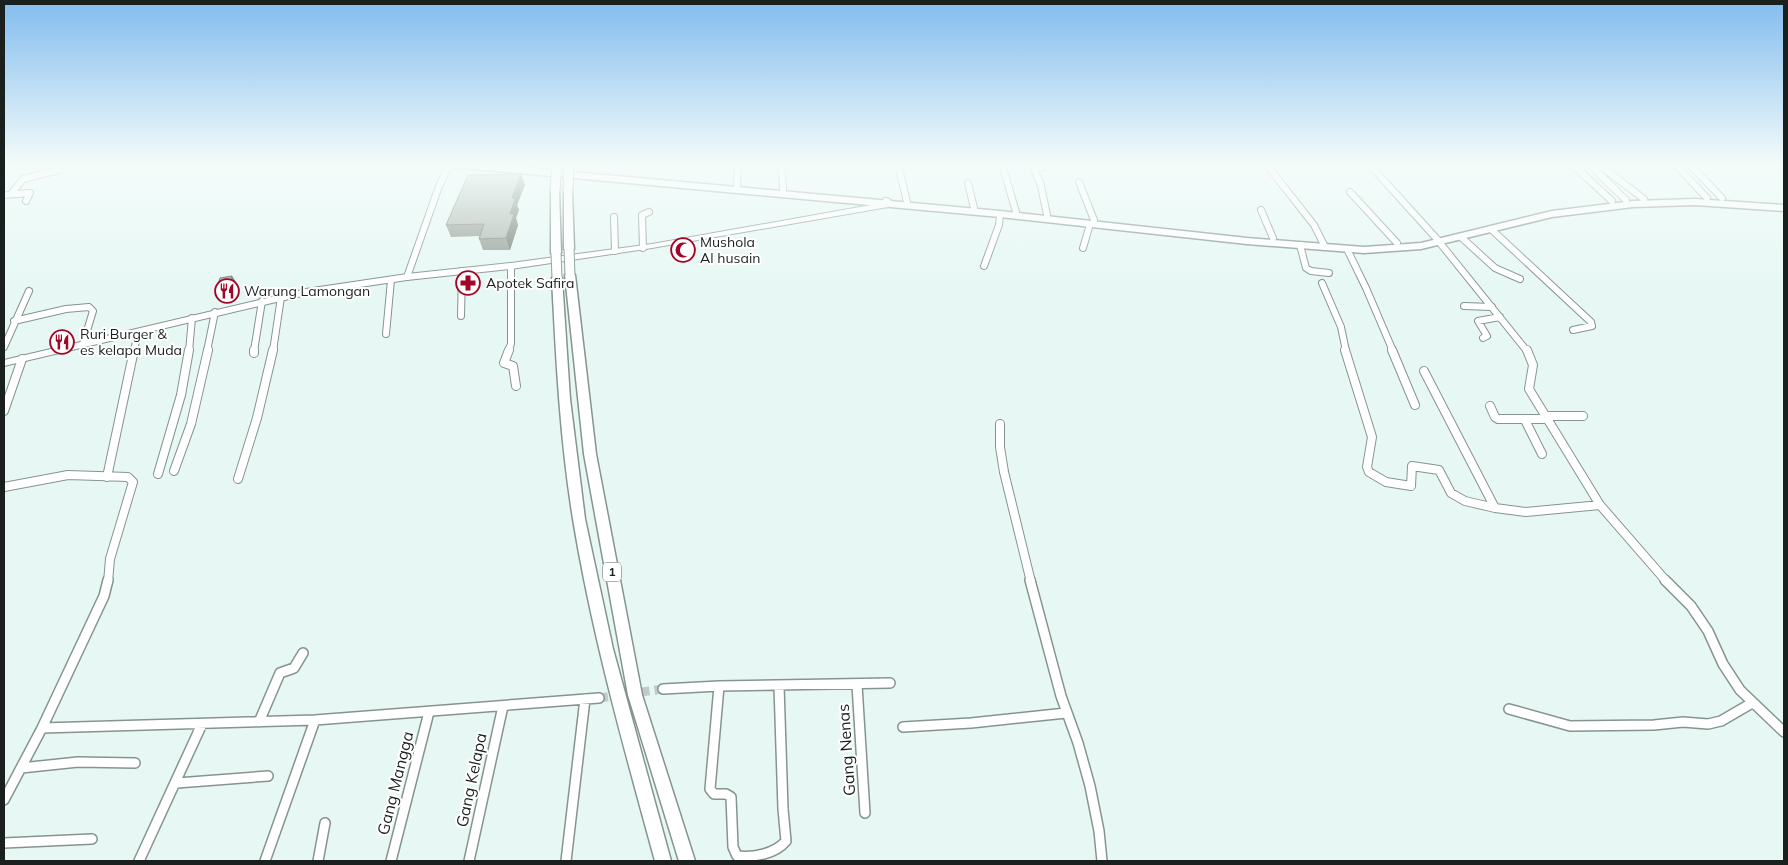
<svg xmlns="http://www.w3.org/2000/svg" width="1788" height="865" font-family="Mulish,sans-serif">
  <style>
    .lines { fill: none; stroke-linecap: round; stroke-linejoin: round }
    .minor-tunnel { stroke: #becdc9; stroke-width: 9; stroke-dasharray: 9 5; stroke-linecap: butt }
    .minor-far2-casing { stroke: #859491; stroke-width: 8 }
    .minor-far1-casing { stroke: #859491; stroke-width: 10 }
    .minor-casing { stroke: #859491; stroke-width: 12 }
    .major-casing { stroke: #859491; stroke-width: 2 }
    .highway-casing { stroke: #859491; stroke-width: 3 }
    .minor-far2 { stroke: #fff; stroke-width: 6 }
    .minor-far1 { stroke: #fff; stroke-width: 8 }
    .minor { stroke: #fff; stroke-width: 9 }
    .major { fill: #fff; fill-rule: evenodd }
    .highway { fill: #fff; fill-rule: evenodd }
    .highway-bridge-casing { stroke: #859491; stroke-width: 11; stroke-linecap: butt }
    .highway-bridge { stroke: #fff; stroke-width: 9 }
    .wall { fill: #959e96 }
    .shaded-wall { fill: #79817a }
    .building { fill: #adb8ae; stroke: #79817a }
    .labels { text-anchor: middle; stroke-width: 4; stroke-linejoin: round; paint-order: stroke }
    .shield { fill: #fff; stroke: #5f6362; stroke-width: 1 }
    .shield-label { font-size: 12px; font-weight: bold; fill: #1a201e }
    .poi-label { font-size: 14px; fill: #1a201e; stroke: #fff; text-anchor: start }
    .near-street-label { font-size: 16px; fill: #1a201e; stroke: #fff }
  </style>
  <rect width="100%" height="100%" fill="#e7f8f4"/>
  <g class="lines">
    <path class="minor-tunnel" d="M 599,698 L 663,689"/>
    <g class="minor-far2-casing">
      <path id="minor-far2" d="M 779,164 L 782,171 L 783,191
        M 898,164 L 907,202
        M 1002,164 L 1016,212
        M 1266,164 L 1314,225 L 1325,247
        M 1369,164 L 1436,238 L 1527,351
        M 1572,164 L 1612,201
        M 1598,164 L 1644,199
        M 1675,164 L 1707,198
        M 1689,164 L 1722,198
        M 1591,166 L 1626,200
        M 1042,167 L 1034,168 L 1041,186 L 1047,215
        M 1079,182 L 1094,220
        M 968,183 L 974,208
        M 737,187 L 738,164
        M 1350,192 L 1397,243
        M 11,194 L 23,179 L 59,170 L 61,164
        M 4,195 L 30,193 L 26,201
        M 1261,210 L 1273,238
        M 614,217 L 615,251
        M 1491,229 L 1591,322 L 1592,326 L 1573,330
        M 1461,237 L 1495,268 L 1520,279
        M 1300,245 L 1306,268 L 1311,271 L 1329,273
        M 643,248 L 642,215 L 649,212
        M 1083,248 L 1090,224
        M 1347,249 L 1366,288 L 1393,351
        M 984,266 L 999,225 L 1000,214
        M 407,277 L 438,189 L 449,164
        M 1322,283 L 1341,327 L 1346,351
        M 1464,306 L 1492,307
        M 461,316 L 462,271
        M 14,321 L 66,309 L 89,307 L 93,311 L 83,344
        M 386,334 L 391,280
        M 1483,338 L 1487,336 L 1478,321 L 1500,317
        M 4,347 L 29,291
        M 134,351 L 138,332
        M 189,351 L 192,318
        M 207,351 L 215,312
        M 254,351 L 262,301
        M 273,351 L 281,297
        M 508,351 L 511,344 L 511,266"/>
    </g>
    <g class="minor-far1-casing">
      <path id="minor-far1" d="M 509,350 L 504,363 L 513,366 L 516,386
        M 1345,350 L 1372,437 L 1367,467 L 1369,472 L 1386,482 L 1411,486 L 1412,466 L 1439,470 L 1451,493 L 1465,501 L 1495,508
        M 1392,350 L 1415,405
        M 1527,350 L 1533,365 L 1529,389 L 1600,505 L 1667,582
        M 254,353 L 254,350
        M 1424,371 L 1495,508 L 1526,512 L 1600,505
        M 1490,406 L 1495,417 L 1498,419 L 1548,419
        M 4,411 L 22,359
        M 1546,416 L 1583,416
        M 1525,420 L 1542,454
        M 1000,424 L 1000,447 L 1004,472 L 1031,582
        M 174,471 L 191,424 L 208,350
        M 158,474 L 181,395 L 189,350
        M 107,477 L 134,350
        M 238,479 L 257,418 L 273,350
        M 4,487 L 68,475 L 128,477 L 133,482 L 110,559 L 108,582"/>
    </g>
    <g class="minor-casing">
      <path id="minor" d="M 1030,580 L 1061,696 L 1078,743 L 1090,786 L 1099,831 L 1102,861
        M 1665,580 L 1691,606 L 1708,631 L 1723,664 L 1740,690 L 1784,732
        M 857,685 L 865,813
        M 719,686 L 710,789 L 714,794 L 726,794 L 731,797 L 733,847 L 737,856 C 753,858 775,854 786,841 L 783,809 L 779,686
        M 663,689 L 719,686 L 890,683
        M 1509,709 L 1570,726 L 1654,725 L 1683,722 L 1708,724 L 1721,721 L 1752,703
        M 259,722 L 280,673 L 294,668 L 303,653
        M 903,727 L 971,723 L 1066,713
        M 42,728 L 315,720 L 599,698
        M 21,768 L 78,762 L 135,763
        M 177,783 L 268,776
        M 4,800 L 42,728 L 104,596 L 108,580
        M 4,843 L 92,839
        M 139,861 L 202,724
        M 265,861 L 315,720
        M 318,861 L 325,823
        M 391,861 L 429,712
        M 469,861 L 503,706
        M 566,861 L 585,699"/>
    </g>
    <g class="major-casing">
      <path id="major" d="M 884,198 L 887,198 L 891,200 L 888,207 L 652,248 L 511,269 L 407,280 L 306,295 L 4,366 L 4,360 L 306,289 L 407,274 L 511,263 L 652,244 L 882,203 Z"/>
    </g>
    <g class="highway-casing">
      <path id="highway" d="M 449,164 L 485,164 L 1000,211 L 1247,238 L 1364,247 L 1421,243 L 1552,211 L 1633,201 L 1695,199 L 1784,205 L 1784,211 L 1695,205 L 1633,207 L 1552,217 L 1421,249 L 1364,253 L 1247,244 L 1000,217 L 453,167 Z
        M 555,187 L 559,190 L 561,253 L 556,256 L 551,253 L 551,190 Z
        M 568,188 L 572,191 L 574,249 L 569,252 L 564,249 L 564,191 Z
        M 570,272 L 575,275 L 596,454 L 642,695 L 695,861 L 679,861 L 628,695 L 584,454 L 565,275 Z
        M 557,275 L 562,278 L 570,399 L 585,519 L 613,649 L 671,861 L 655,861 C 624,748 592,635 573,519 C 560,439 556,359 552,278 Z"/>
    </g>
    <use href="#minor-far2" class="minor-far2"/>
    <use href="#minor-far1" class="minor-far1"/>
    <use href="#minor" class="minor"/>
    <use href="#major" class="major"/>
    <use href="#highway" class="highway"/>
    <g class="highway-bridge-casing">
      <path id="highway-bridge" d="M 555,190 L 557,164
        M 568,191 L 569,164
        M 569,249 L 570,275
        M 556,253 L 557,278"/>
    </g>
    <use href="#highway-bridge" class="highway-bridge"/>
  </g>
  <path class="wall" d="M 521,174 L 525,185 L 517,205 L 519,210 L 516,218 L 518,225 L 510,250 L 483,250 L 479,239 L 480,236 L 451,237 L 446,225 Z"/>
  <path class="shaded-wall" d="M 521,174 L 525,185 L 517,205 L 519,210 L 516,218 L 518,225 L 510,250 L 506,238 L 512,198 Z
    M 469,272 L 471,278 L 471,287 L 467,288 L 464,282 Z
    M 232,276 L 236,282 L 232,298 L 219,300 L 215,294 Z"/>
  <path class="building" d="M 521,174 L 512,198 L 515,199 L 510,214 L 514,214 L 506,238 L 479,239 L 484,224 L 446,225 L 468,175 Z
    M 469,272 L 469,281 L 464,282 L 465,273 Z
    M 232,276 L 228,292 L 215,294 L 220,278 Z"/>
  <linearGradient id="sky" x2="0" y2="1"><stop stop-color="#82bcee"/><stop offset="0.58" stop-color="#f4fcfa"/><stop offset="1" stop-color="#f4fcfa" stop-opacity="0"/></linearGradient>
  <rect width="1788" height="285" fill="url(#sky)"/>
  <defs>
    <g id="mosque-ring" transform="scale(1.25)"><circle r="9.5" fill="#fff" stroke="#a30527" stroke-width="1.5"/><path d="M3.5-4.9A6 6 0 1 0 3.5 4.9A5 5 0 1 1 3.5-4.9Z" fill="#a30527"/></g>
    <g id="pharmacy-ring" transform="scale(1.25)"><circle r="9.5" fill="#fff" stroke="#a30527" stroke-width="1.5"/><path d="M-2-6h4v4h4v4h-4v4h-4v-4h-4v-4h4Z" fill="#a30527"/></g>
    <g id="restaurant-ring" transform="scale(1.25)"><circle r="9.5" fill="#fff" stroke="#a30527" stroke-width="1.5"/><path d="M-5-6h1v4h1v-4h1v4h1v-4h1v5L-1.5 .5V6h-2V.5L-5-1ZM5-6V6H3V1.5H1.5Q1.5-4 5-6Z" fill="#a30527"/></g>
  </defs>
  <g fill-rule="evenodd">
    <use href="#mosque-ring" x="683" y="250"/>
    <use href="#pharmacy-ring" x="468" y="283"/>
    <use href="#restaurant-ring" x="227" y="291"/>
    <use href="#restaurant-ring" x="62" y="342"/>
  </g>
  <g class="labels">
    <rect class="shield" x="603" y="562.5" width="18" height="19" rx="4"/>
    <g class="shield-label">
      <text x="612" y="576">1</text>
    </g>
    <g class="poi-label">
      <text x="700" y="247">Mushola<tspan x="700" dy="16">Al husain</tspan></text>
      <text x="486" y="288">Apotek Safira</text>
      <text x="244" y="296">Warung Lamongan</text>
      <text x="80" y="339">Ruri Burger &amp;<tspan x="80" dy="16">es kelapa Muda</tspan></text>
    </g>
    <g class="near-street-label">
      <text transform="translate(846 750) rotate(-94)" y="6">Gang Nenas</text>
      <text transform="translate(471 780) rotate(-78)" y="6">Gang Kelapa</text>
      <text transform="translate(395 783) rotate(-76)" y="6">Gang Mangga</text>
    </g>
  </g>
  <rect width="1788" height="865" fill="none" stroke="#1a201e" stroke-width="10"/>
</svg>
